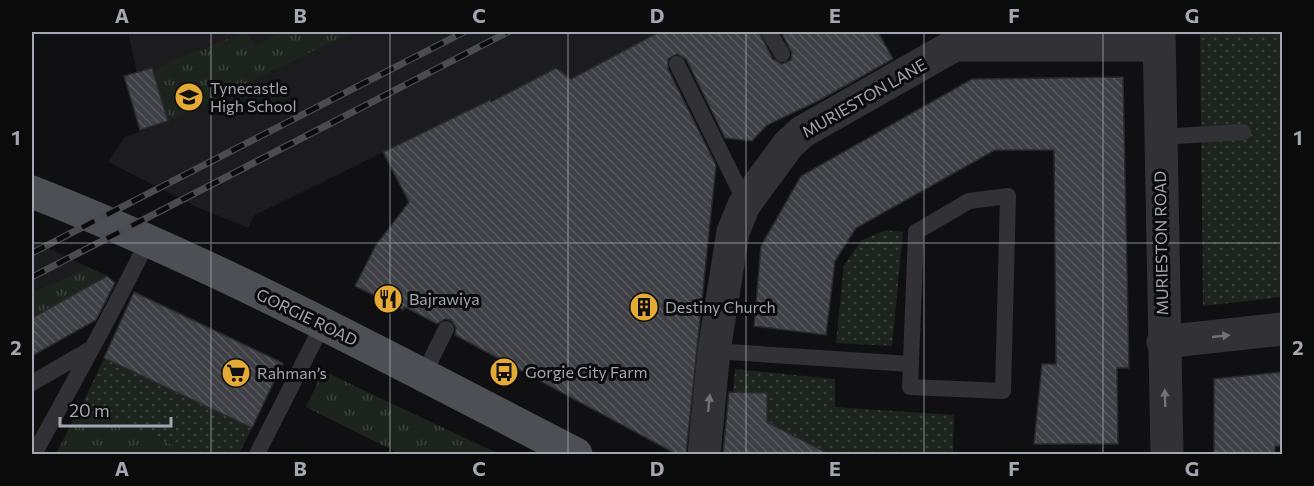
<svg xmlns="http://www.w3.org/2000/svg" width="1314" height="486" font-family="Commissioner,sans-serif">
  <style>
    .built { fill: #1c1c1e }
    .grass { fill: url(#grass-tufts) }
    .park { fill: url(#park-dots) }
    .building { fill: url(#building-back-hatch); stroke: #2a2a2d; stroke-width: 1.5 }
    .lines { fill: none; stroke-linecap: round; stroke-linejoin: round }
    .service { stroke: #323236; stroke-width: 16 }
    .minor { stroke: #323236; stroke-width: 33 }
    .primary { stroke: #4e4f55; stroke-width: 33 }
    .rail-casing { stroke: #4b4c51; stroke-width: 7 }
    .rail { stroke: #0b0b0c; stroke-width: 4.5; stroke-dasharray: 14; stroke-linecap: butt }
    .oneway { fill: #70727a }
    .grid { fill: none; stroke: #a2a7b1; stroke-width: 1.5; stroke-opacity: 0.55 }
    .labels { text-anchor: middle; stroke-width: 6; stroke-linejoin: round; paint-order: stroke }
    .poi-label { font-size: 16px; fill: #a2a7b1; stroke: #0b0b0c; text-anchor: start }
    .street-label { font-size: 16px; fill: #a2a7b1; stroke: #0b0b0c }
    .neatline { fill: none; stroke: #a2a7b1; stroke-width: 2 }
    .grid-label { font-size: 20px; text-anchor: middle; font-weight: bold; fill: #a2a7b1 }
  </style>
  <defs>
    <pattern id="grass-tufts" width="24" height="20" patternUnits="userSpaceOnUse" patternTransform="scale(1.5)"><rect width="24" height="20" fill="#1d241e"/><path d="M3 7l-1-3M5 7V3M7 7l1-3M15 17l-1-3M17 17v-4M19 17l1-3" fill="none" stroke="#3b413c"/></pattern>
    <pattern id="park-dots" width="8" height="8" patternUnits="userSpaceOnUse" patternTransform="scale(1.5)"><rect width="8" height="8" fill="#1d241e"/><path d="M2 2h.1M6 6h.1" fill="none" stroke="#3b413c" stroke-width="1.8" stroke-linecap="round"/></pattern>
    <pattern id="building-back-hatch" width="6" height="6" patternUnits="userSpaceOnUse" patternTransform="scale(1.5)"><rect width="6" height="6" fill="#3f4045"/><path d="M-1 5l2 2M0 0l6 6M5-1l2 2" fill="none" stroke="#58595d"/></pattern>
  </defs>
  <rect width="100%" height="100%" fill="#101012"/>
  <path class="built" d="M 128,32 L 659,32 L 577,76 L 582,87 L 556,68 L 501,97 L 490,100 L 255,215 L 248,228 L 197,207 L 108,162 L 125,137 L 167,121 L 137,73 Z
    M 32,240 L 88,267 L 32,293 Z"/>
  <path class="grass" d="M 246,32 L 255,46 L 282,32 L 352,32 L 168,121 L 153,73 L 171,61 Z
    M 88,267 L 107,276 L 32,318 L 32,293 Z
    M 323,371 L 499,454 L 400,454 L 306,407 Z
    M 87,404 L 192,454 L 56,454 L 78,410 L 83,412 Z"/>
  <path class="park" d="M 1200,32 L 1282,32 L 1282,297 L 1203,306 Z
    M 886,230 L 903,232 L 892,346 L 836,343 L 844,265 L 862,240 Z
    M 104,358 L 252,428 L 239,454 L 192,454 L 83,403 Z
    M 735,369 L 835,379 L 835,407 L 954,415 L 953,454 L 830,454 L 767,422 L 766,393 L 733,392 Z"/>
  <path class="building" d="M 659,32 L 759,32 L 773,59 L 782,64 L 791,60 L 792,53 L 781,32 L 878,32 L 893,59 L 818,101 L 767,125 L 752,141 L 725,138 L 686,59 L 677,54 L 668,59 L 668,69 L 716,165 L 686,454 L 676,454 L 455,335 L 456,328 L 451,320 L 445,319 L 437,324 L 405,307 L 403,310 L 355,286 L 376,245 L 409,202 L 383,152 L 490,100 L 491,102 L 556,68 L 571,79 Z
    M 152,68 L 168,121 L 140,130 L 124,76 Z
    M 1123,77 L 1129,368 L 1117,368 L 1118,444 L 1034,444 L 1042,364 L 1056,364 L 1054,150 L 995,150 L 856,228 L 835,261 L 826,335 L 754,326 L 761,246 L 801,176 L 972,79 Z
    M 107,276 L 115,283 L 96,320 L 32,356 L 32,318 Z
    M 134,292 L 283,363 L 252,428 L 104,358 Z
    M 1282,372 L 1282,446 L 1275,446 L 1275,454 L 1214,454 L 1214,379 Z
    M 729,392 L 767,393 L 767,422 L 829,454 L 723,454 Z"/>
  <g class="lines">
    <path class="service" d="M 769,32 L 782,54
      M 677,64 L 746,203
      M 1160,137 L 1243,132
      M 1008,196 L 1003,391 L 910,387 L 916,232 L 969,201 Z
      M 714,351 L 911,364
      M 423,376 L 446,329
      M 32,383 L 89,350
      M 34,454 C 73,383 113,313 148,240
      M 257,454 L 323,324"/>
    <path class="minor" d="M 1159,32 L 1167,454
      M 1163,342 L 1282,329
      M 704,454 L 714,351 L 733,232 L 744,205 L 788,145 L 802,132 L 955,45 L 1159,45"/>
    <path class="primary" d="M 32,192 C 219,265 397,362 576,454"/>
    <g class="rail-casing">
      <path id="rail" d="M 32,253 L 464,32
        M 32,277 L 508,32"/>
    </g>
    <use href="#rail" class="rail"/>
  </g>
  <defs><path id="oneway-solid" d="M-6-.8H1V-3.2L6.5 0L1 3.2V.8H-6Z" transform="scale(1.5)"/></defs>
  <g class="oneway">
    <use href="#oneway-solid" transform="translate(1221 336) rotate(-6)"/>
    <use href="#oneway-solid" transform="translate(1165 398) rotate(-92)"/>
    <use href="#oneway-solid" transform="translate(709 403) rotate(-84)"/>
  </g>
  <path class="grid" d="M 211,32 L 211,454M 390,32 L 390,454M 568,32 L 568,454M 746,32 L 746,454M 924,32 L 924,454M 1103,32 L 1103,454M 32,243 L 1282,243"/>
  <defs>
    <g id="school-disc" transform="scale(1.5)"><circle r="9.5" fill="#e5aa35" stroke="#0b0b0c"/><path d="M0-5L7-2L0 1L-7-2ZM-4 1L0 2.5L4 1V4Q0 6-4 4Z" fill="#111"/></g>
    <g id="restaurant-disc" transform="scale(1.5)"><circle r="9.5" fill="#e5aa35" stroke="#0b0b0c"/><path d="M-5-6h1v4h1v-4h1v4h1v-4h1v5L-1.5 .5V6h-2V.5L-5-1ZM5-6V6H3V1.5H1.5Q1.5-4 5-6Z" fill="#111"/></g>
    <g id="building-disc" transform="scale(1.5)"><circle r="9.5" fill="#e5aa35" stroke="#0b0b0c"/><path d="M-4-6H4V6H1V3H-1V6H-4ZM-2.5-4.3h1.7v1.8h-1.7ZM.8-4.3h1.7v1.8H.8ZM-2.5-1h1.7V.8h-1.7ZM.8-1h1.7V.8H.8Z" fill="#111"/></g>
    <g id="bus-disc" transform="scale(1.5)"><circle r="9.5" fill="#e5aa35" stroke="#0b0b0c"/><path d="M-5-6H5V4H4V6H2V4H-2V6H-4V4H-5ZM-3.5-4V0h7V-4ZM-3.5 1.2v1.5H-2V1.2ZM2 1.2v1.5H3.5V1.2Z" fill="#111"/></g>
    <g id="supermarket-disc" transform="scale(1.5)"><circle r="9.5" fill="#e5aa35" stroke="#0b0b0c"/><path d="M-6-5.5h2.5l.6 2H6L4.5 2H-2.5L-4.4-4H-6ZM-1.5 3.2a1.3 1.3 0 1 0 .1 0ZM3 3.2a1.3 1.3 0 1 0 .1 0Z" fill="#111"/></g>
  </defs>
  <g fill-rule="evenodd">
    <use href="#school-disc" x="189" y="97"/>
    <use href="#restaurant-disc" x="388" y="299"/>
    <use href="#building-disc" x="644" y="307"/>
    <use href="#bus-disc" x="504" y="372"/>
    <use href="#supermarket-disc" x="236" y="373"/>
  </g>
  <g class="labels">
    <g class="poi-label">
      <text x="210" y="94">Tynecastle<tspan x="210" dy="18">High School</tspan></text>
      <text x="409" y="305">Bajrawiya</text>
      <text x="665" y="313">Destiny Church</text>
      <text x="525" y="378">Gorgie City Farm</text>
      <text x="257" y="379">Rahman’s</text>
    </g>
    <g class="street-label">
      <text transform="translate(864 98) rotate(-30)" y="6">MURIESTON LANE</text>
      <text transform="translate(1161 243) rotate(-91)" y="6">MURIESTON ROAD</text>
      <text transform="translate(307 317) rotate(26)" y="6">GORGIE ROAD</text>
    </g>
  </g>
  <rect width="1314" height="486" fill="none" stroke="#0b0b0c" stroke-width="66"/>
  <path d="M60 417v9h111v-9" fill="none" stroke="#a2a7b1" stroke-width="3"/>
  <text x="69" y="417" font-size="18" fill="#a2a7b1" stroke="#0b0b0c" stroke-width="4.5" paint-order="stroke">20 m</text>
  <rect x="33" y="33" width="1248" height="420" class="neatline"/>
  <g class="grid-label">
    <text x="122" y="23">A</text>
    <text x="300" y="23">B</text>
    <text x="479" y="23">C</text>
    <text x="657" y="23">D</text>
    <text x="835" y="23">E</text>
    <text x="1014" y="23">F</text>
    <text x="1192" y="23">G</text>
    <text x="16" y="145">1</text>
    <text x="1298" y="145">1</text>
    <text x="16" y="355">2</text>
    <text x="1298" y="355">2</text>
    <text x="122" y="476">A</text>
    <text x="300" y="476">B</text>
    <text x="479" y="476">C</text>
    <text x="657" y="476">D</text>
    <text x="835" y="476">E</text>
    <text x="1014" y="476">F</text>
    <text x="1192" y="476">G</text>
  </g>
</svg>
